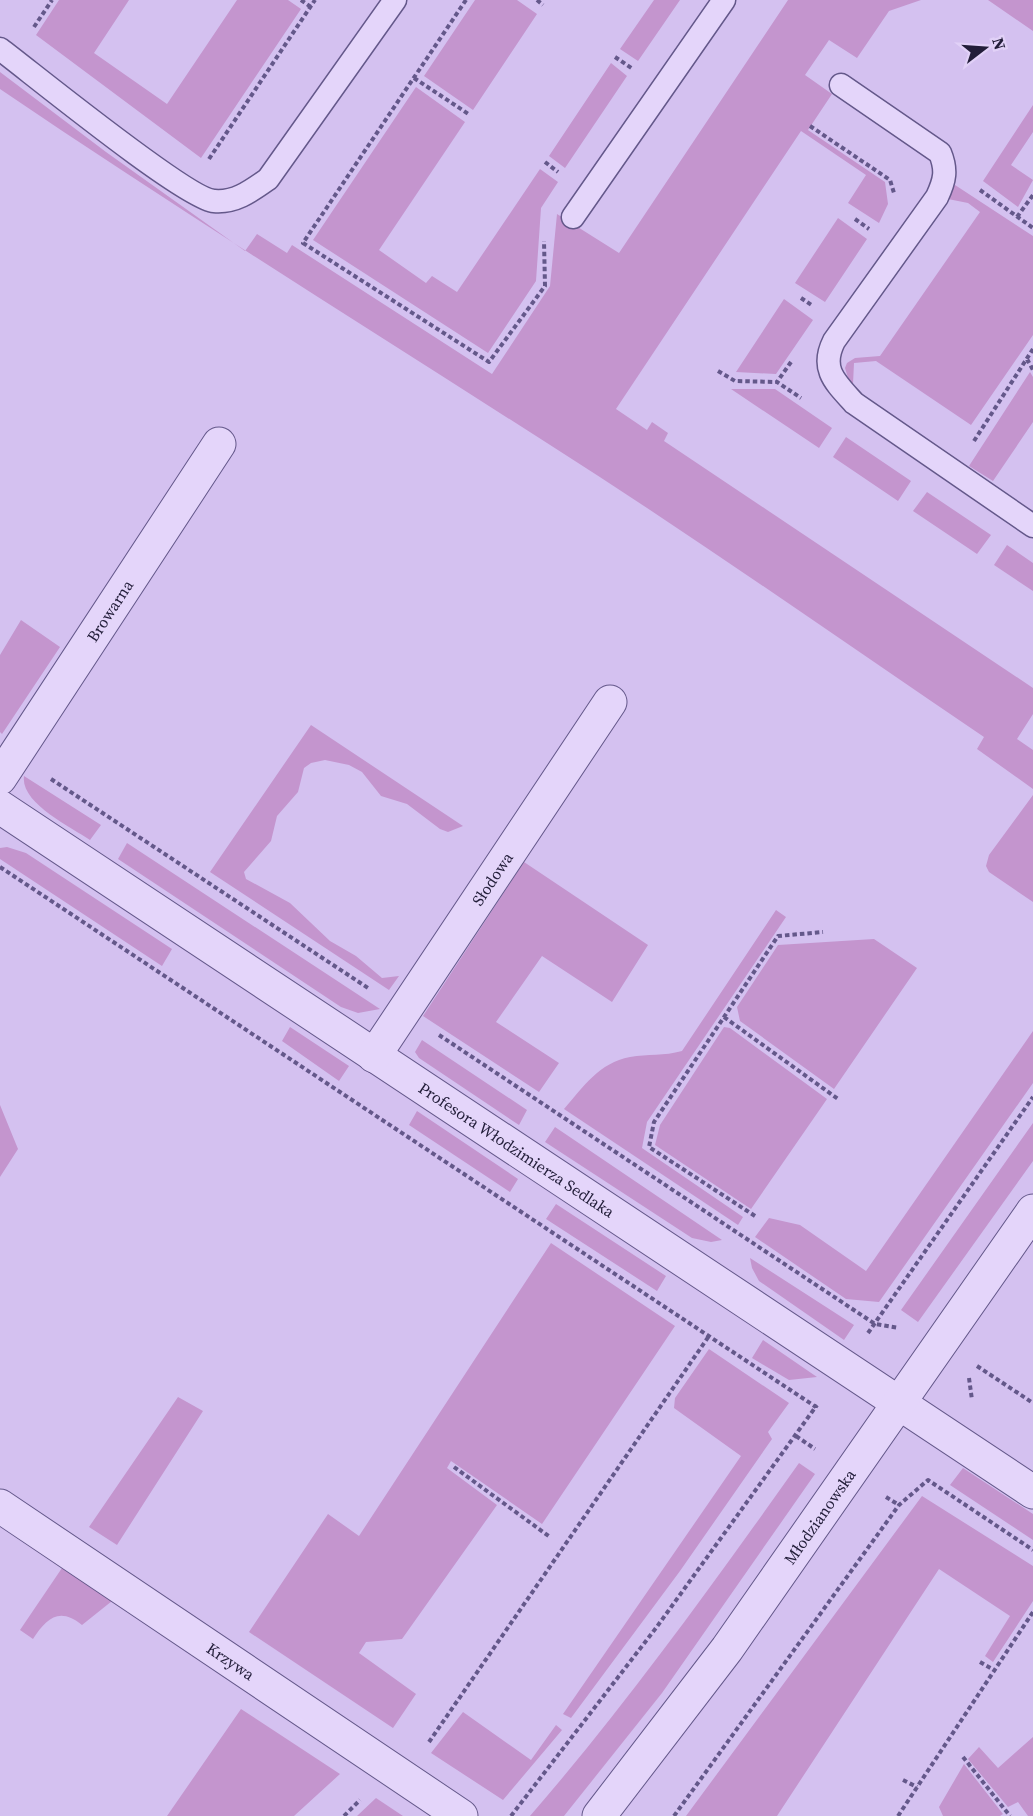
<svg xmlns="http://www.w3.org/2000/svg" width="1033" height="1816" font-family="'Source Serif 4',serif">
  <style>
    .green { fill: #c495ce }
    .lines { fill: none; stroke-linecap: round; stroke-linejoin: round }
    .service-casing { stroke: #64588a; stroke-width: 25 }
    .minor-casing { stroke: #64588a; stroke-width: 35 }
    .path { stroke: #64588a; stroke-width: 4; stroke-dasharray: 4.5 3; stroke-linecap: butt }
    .service { stroke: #e4d5fa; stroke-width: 22 }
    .minor { stroke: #e4d5fa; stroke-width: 33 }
    .labels { text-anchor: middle; stroke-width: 5; stroke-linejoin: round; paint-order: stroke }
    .street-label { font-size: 16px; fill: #221d39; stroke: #e1d1f7 }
  </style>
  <rect width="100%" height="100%" fill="#d4c1f0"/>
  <path class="green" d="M 59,0 L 129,0 L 94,53 L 167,104 L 237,0 L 288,0 L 301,9 L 201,158 L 36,35 Z
    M 475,0 L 517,0 L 537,14 L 473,110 L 424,76 Z
    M 654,0 L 680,0 L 638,61 L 620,49 Z
    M 788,0 L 921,0 L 889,11 L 857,58 L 829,40 L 805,75 L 832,94 L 808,130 L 885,182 L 888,204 L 879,223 L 848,203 L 866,175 L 801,131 L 616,409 L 647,430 L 652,422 L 668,433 L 664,441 L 1033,688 L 1033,714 L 1017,739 L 1033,750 L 1033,789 L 977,749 L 984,737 C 839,639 695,537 547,443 C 364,326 180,211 0,89 L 0,72 L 106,152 L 245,251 L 257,234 L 287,253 L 292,245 L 492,374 L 550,286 L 557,214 L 619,253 Z
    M 988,0 L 1033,0 L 1033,31 Z
    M 611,63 L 627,76 L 565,168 L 549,156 Z
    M 416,87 L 465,122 L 379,250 L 426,283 L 432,276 L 457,292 L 540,169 L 558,182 L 541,208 L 536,281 L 488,353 L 313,240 Z
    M 1033,105 L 1033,132 L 1011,165 L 1033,180 L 1018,207 L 983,181 Z
    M 955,185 L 1033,236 L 1033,335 L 971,425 L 876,361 L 854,363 L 853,384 L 849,381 L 845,368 L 847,363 L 855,358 L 880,356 L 980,212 L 968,203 L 943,198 Z
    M 838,218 L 867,239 L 825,302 L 795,283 Z
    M 784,299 L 813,320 L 776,374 L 736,372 Z
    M 1030,372 L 1033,377 L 1033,422 L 993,481 L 969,466 Z
    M 731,389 L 775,389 L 832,428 L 819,448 Z
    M 846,437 L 911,481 L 898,501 L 833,457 Z
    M 927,492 L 991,535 L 977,554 L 913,511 Z
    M 1007,545 L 1033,563 L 1033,591 L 994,565 Z
    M 21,620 L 60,647 L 2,734 L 0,732 L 0,655 Z
    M 311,725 L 463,826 L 448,832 L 440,829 L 407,804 L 381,796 L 362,772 L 349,765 L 325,760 L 311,763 L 304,768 L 298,792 L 277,816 L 271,841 L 244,872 L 246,879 L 290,903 L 330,941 L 356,956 L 382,978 L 399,976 L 389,990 L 210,872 Z
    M 24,776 L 101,825 L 90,840 C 71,827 20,803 24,776 Z
    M 1033,795 L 1033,902 L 989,872 L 986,866 L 989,855 Z
    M 127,843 L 380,1009 L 358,1013 L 341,1007 L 118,859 Z
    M 7,847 L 26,853 L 172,949 L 162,966 L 0,859 L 0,848 Z
    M 524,862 L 648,945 L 612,1002 L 542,956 L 496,1022 L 559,1063 L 539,1092 L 423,1016 Z
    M 776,910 L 786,917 L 647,1122 L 642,1148 L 743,1217 L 738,1225 L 564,1109 C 584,1086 599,1063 630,1057 C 648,1054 664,1056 682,1051 Z
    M 874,939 L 917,968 L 834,1089 L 740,1021 L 737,1007 L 778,945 Z
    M 290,1027 L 349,1066 L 339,1081 L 282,1041 Z
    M 724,1027 L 730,1028 L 827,1099 L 751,1209 L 655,1145 L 660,1125 Z
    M 1033,1031 L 1033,1083 L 879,1302 L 846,1299 L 755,1237 L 769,1218 L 800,1225 L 866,1271 Z
    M 422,1040 L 527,1110 L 519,1125 L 419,1058 L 415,1052 Z
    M 0,1105 L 18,1149 L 0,1177 Z
    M 417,1111 L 518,1179 L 510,1192 L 409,1125 Z
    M 1033,1123 L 1033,1161 L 918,1322 L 901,1310 Z
    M 555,1127 L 722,1240 L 711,1242 L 692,1238 L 545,1142 Z
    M 556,1204 L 666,1276 L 657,1291 L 546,1219 Z
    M 551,1243 L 675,1326 L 542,1524 L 451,1461 L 447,1468 L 497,1505 L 402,1639 L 366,1642 L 359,1653 L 416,1694 L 393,1728 L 249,1632 L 328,1514 L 359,1536 Z
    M 750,1258 L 854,1325 L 844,1340 L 759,1281 L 752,1268 Z
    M 763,1340 L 817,1377 L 789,1380 L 752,1358 Z
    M 709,1349 L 789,1403 L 768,1432 L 772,1439 L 680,1571 L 571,1718 L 563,1714 L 741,1456 L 674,1408 L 675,1398 Z
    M 178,1397 L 203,1411 L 117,1545 L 89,1527 Z
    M 799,1463 L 815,1474 L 662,1693 L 564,1816 L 530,1816 C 627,1704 713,1584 799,1463 Z
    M 963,1468 L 1033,1514 L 1033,1540 L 950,1485 Z
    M 922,1496 L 1033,1566 L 1033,1601 L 993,1662 L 985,1656 L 1010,1616 L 939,1569 L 777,1816 L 686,1816 Z
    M 62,1568 L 112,1601 L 82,1625 C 59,1606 46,1619 33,1639 L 20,1630 Z
    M 241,1709 L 340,1774 L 294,1816 L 167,1816 Z
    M 463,1712 L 531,1760 L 556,1725 L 562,1730 L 503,1800 L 431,1753 Z
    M 1033,1737 L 1033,1816 L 1028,1816 L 1018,1802 L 1008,1807 L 968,1759 L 979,1747 L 998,1768 Z
    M 964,1764 L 1003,1814 L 1000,1816 L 943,1816 L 939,1807 Z
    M 376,1798 L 403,1816 L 357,1816 Z"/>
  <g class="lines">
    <g class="service-casing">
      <path id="service" d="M 0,49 C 32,73 186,199 214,201 C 235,203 251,191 268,179 L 395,0
        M 841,85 L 940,153 C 947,170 945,180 937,197 L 834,341 C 820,369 835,382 854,403 L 1033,526
        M 573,217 L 724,0"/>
    </g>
    <g class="minor-casing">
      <g id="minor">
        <path id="s1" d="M 0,778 L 219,444"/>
        <path id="s2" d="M 0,807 L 1033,1492"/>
        <path id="s3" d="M 374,1056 L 610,702"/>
        <path id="s4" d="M 0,1506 L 461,1816"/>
        <path id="s5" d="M 599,1816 L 727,1649 L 1033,1211"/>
      </g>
    </g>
    <path class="path" d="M 301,0 L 311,7
      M 466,0 L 303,243 L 489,362 L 545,286 L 544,241
      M 537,0 L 543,5
      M 34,27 L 52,0
      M 615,57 L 633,69
      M 414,78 L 470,115
      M 810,126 L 890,180 L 894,193
      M 209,159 L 315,0
      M 545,162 L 558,172
      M 980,190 L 1033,228
      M 1017,217 L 1033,195
      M 855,219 L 869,229
      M 801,298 L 813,306
      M 1027,359 L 1033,370
      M 791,362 L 777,382 L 801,398
      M 718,371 L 735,381 L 777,382
      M 974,441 L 1033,349
      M 51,779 L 368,988
      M 0,867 L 816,1407
      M 724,1017 L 838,1099
      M 439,1035 L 875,1324 L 899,1328
      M 755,1216 L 649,1147 L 654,1122 L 778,936 L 823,932
      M 868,1333 L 1033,1097
      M 977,1366 L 1033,1403
      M 969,1378 L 972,1400
      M 796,1436 L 815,1449
      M 454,1467 L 550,1537
      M 886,1497 L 899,1505
      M 980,1662 L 994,1670
      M 429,1742 L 709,1336
      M 963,1757 L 1010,1816
      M 903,1780 L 917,1787
      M 344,1816 L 360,1800
      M 511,1816 L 656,1628 L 817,1405
      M 674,1816 L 899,1505 L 928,1480 L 1033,1550
      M 898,1816 L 1033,1612"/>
    <use href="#service" class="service"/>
    <use href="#minor" class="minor"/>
  </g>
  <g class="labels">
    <g class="street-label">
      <text dy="6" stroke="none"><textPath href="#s1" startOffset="200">Browarna</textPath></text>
      <text dy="6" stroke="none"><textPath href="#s3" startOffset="213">Słodowa</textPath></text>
      <text dy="6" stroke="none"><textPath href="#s2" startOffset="620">Profesora Włodzimierza Sedlaka</textPath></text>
      <text dy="6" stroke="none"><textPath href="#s5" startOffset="372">Młodzianowska</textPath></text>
      <text dy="6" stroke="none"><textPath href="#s4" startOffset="278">Krzywa</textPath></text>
    </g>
  </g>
  <g transform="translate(985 48) rotate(73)" stroke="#e1d1f7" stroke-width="4.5" paint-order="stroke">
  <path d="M0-4.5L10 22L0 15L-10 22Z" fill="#221d39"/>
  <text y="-9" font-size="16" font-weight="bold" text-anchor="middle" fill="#221d39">N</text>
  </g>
</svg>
